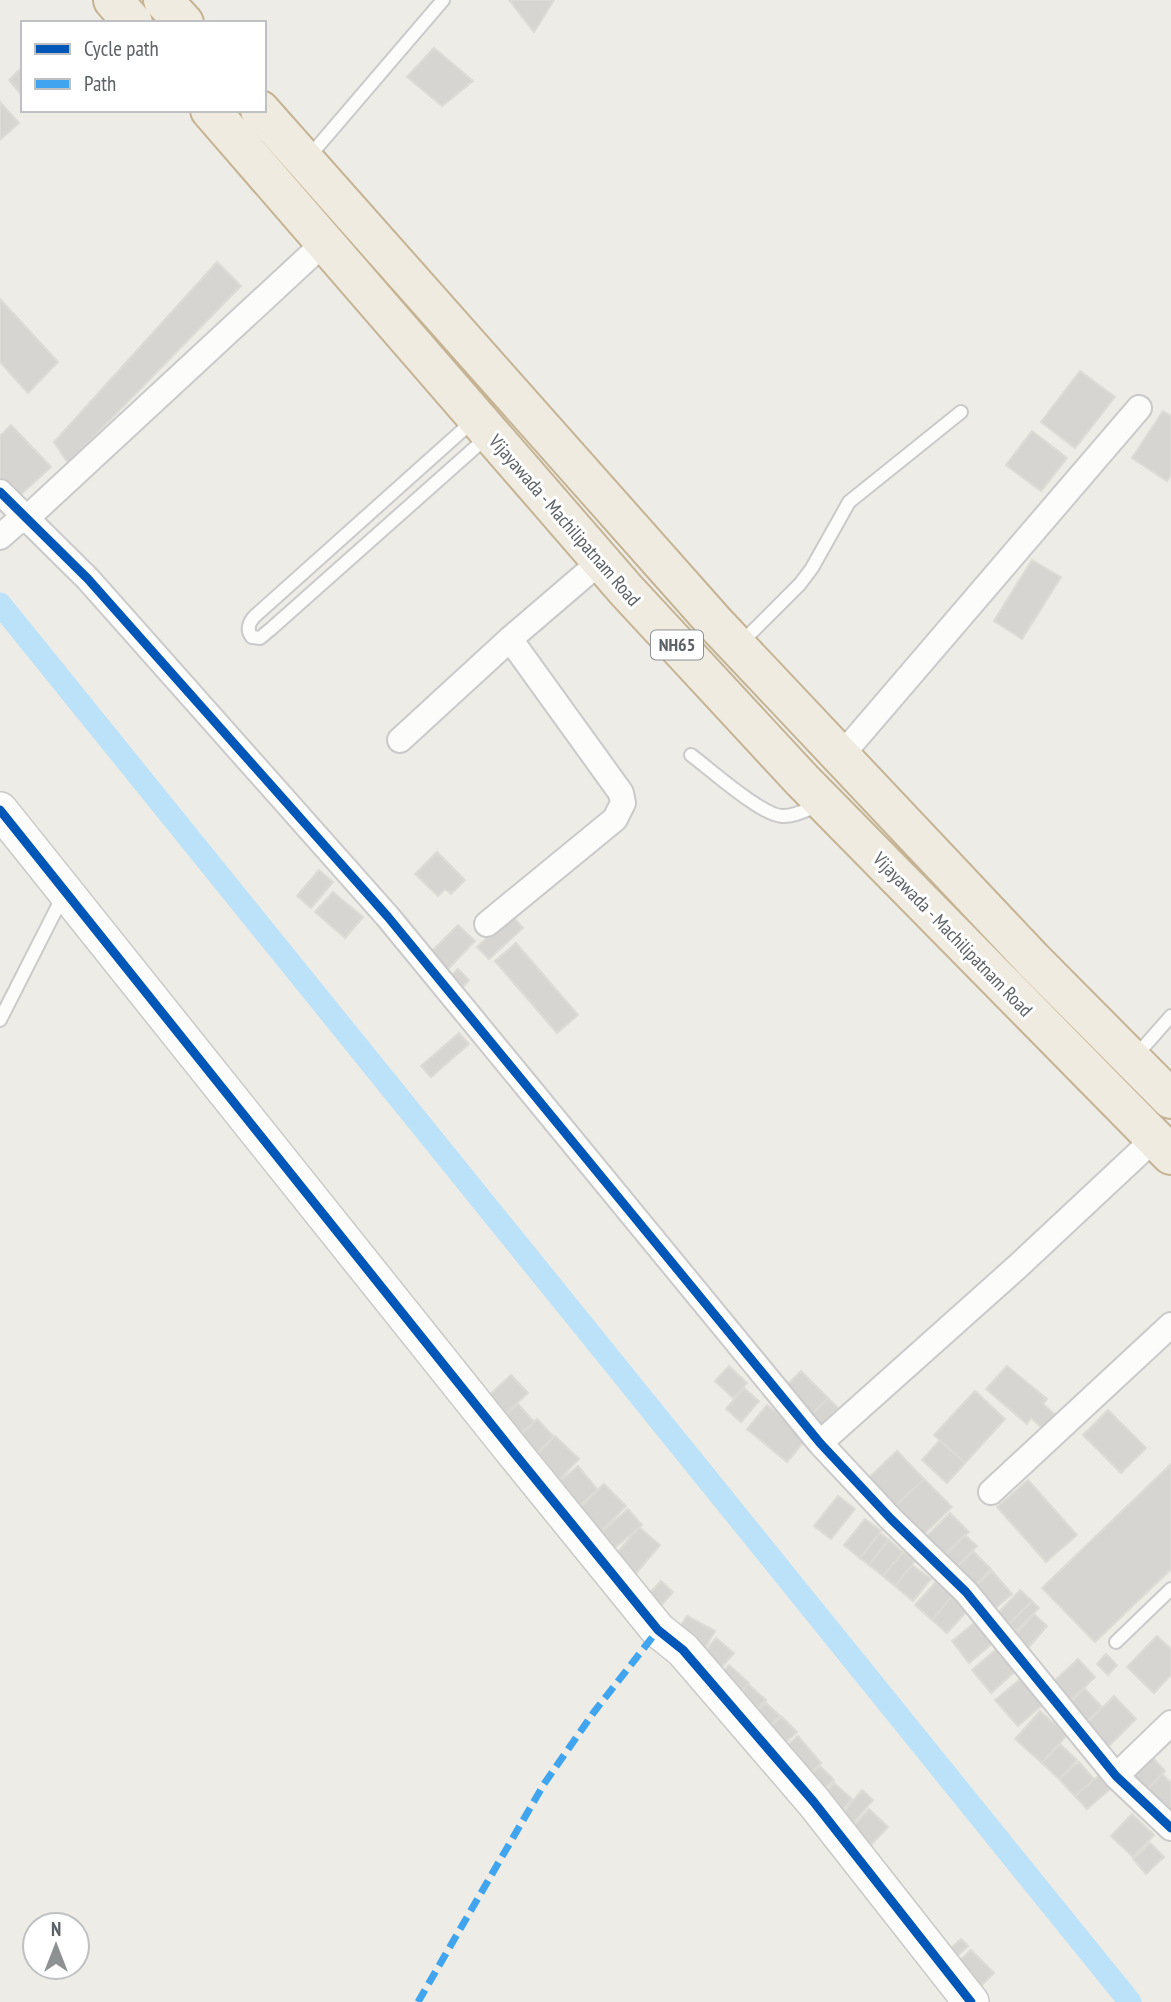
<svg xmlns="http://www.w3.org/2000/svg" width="1171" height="2002" font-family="'PT Sans Narrow',sans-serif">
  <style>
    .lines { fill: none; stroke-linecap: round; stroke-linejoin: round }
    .canal { stroke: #bbe2f8; stroke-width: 23 }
    .building { fill: #d6d5d2; stroke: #dddbd6; stroke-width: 2 }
    .lane-casing { stroke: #cacaca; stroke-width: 16 }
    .street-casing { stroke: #cacaca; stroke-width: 28 }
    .secondary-casing { stroke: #c9c9c8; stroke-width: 38 }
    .highway-casing { stroke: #c5b494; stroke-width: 42 }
    .lane { stroke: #fcfcfb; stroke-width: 12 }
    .street { stroke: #fcfcfb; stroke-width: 24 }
    .secondary { stroke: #fcfcfb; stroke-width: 35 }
    .highway { stroke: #f0ebe1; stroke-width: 38 }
    .quiet { stroke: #40a5ee; stroke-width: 7; stroke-dasharray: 14 7; stroke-linecap: butt }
    .cycleway-casing { stroke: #fff; stroke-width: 13 }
    .cycleway { stroke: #0057b8; stroke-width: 9 }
    .labels { text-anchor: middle; stroke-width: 6; stroke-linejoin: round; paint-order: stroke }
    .shield { fill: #fff; stroke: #8d9094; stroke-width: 2 }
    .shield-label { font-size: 18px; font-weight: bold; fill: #5c6166 }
    .street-label { font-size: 19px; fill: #5c6166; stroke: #fff }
  </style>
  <rect width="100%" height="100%" fill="#edece7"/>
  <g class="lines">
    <path class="canal" d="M 0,604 L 1130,2002"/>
  </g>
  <path class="building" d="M 509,0 L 554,0 L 534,32 Z
    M 434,48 L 473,81 L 442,106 L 407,77 Z
    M 23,66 L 23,97 L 9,80 Z
    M 0,102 L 19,123 L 0,140 Z
    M 217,262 L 241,286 L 68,463 L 54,442 Z
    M 0,299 L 58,362 L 28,393 L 0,362 Z
    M 1080,371 L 1115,397 L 1075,448 L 1041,422 Z
    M 1163,411 L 1171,416 L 1171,475 L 1167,481 L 1132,458 Z
    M 11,425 L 51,467 L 16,499 L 0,485 L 0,436 Z
    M 1032,431 L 1067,458 L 1041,491 L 1006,465 Z
    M 1032,560 L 1061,577 L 1022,639 L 994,621 Z
    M 437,852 L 465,880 L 451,894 L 445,889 L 438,896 L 415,874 Z
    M 319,870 L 333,882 L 311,908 L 297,896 Z
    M 333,892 L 363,917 L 345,938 L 315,912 Z
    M 511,915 L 523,928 L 489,959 L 477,947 Z
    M 458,925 L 475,941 L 444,973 L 427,956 Z
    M 516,943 L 578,1015 L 557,1033 L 495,961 Z
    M 458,969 L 469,980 L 458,992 L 446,980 Z
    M 459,1033 L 469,1044 L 431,1077 L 421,1066 Z
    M 729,1366 L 747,1383 L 733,1398 L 715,1381 Z
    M 1007,1366 L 1047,1399 L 1043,1404 L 1059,1418 L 1047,1432 L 1031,1418 L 1027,1424 L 986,1389 Z
    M 801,1371 L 828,1398 L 809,1417 L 783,1389 Z
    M 511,1375 L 528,1393 L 503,1416 L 486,1398 Z
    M 744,1388 L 759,1401 L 741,1422 L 726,1409 Z
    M 975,1391 L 1005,1419 L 965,1463 L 934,1435 Z
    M 828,1398 L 839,1409 L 820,1428 L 809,1417 Z
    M 518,1404 L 534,1422 L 519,1435 L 503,1417 Z
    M 767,1405 L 807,1438 L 787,1462 L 747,1429 Z
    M 1108,1410 L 1146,1448 L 1121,1473 L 1083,1435 Z
    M 537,1419 L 554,1437 L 531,1459 L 514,1441 Z
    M 555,1436 L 579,1459 L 555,1484 L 531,1461 Z
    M 940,1440 L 965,1463 L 947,1483 L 922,1460 Z
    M 897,1451 L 924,1479 L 890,1511 L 863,1483 Z
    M 1171,1464 L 1171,1569 L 1095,1642 L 1042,1588 Z
    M 578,1466 L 598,1490 L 573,1511 L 553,1487 Z
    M 924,1479 L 952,1507 L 918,1540 L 890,1511 Z
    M 1028,1480 L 1077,1535 L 1046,1562 L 997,1507 Z
    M 604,1484 L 626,1506 L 599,1533 L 577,1510 Z
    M 838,1496 L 855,1509 L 831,1539 L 814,1526 Z
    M 628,1509 L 642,1525 L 606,1555 L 593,1539 Z
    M 950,1513 L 969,1532 L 939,1560 L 921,1542 Z
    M 865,1519 L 881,1531 L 860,1558 L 844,1545 Z
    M 639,1527 L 660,1545 L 632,1578 L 611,1560 Z
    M 880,1533 L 889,1540 L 869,1565 L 860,1558 Z
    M 965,1535 L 977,1546 L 953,1571 L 941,1559 Z
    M 889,1540 L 903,1552 L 883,1576 L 869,1565 Z
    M 973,1551 L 991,1569 L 972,1589 L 953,1571 Z
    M 903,1552 L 915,1561 L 895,1586 L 883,1576 Z
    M 912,1565 L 931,1579 L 913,1601 L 895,1586 Z
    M 992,1571 L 1012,1594 L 992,1611 L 972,1589 Z
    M 661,1581 L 673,1592 L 659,1608 L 647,1596 Z
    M 936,1582 L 952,1596 L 932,1620 L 915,1605 Z
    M 1020,1590 L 1032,1601 L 1009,1624 L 998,1613 Z
    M 952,1596 L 968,1610 L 947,1633 L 932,1620 Z
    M 1032,1601 L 1039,1608 L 1016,1631 L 1009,1624 Z
    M 1034,1614 L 1047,1626 L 1029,1647 L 1015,1635 Z
    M 687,1616 L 715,1631 L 704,1650 L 676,1633 Z
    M 977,1621 L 994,1642 L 969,1663 L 952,1641 Z
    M 1157,1636 L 1171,1649 L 1171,1675 L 1154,1693 L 1127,1667 Z
    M 716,1638 L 734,1653 L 716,1674 L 699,1659 Z
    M 1000,1646 L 1019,1668 L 991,1693 L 972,1670 Z
    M 1106,1654 L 1117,1665 L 1108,1675 L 1097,1664 Z
    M 1078,1659 L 1095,1677 L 1070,1701 L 1052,1683 Z
    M 729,1665 L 749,1683 L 738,1695 L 718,1677 Z
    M 1024,1676 L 1047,1701 L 1018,1726 L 995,1700 Z
    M 748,1684 L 766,1700 L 754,1713 L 737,1697 Z
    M 1085,1689 L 1102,1707 L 1082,1726 L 1064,1708 Z
    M 1114,1696 L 1136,1719 L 1103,1752 L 1081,1729 Z
    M 766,1703 L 780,1716 L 766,1730 L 752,1717 Z
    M 1040,1711 L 1067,1735 L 1042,1763 L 1015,1739 Z
    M 781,1716 L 797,1732 L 780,1748 L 764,1733 Z
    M 798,1736 L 821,1763 L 805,1778 L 781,1751 Z
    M 1060,1744 L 1077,1760 L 1059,1779 L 1042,1763 Z
    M 1153,1758 L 1165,1771 L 1143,1794 L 1130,1782 Z
    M 1079,1762 L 1094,1779 L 1075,1796 L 1059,1779 Z
    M 820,1766 L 834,1780 L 819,1794 L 805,1780 Z
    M 1104,1771 L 1116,1784 L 1087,1809 L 1075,1796 Z
    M 1162,1774 L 1171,1783 L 1171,1817 L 1143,1794 Z
    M 834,1783 L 852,1799 L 837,1817 L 818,1800 Z
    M 862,1790 L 873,1800 L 847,1830 L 836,1821 Z
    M 869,1809 L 888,1827 L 868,1848 L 849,1831 Z
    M 1132,1814 L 1154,1835 L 1133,1857 L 1111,1836 Z
    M 1150,1843 L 1164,1857 L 1146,1874 L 1133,1859 Z
    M 961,1939 L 968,1946 L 952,1961 L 945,1953 Z
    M 971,1950 L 994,1973 L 976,1991 L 953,1967 Z"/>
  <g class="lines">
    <g class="lane-casing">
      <path id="lane" d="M 307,159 L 443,0
        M 474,420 L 255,616 C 249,622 246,630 252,637 L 260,638 L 272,628 L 487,437
        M 739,645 L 800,584 L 812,568 L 849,502 L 961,412
        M 691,755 C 710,769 761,815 782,816 C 794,817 808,809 819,805
        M 0,1020 L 63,896
        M 1134,1058 L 1171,1016
        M 1116,1642 L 1171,1589"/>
    </g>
    <g class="street-casing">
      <path id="street" d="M 0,492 L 88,579 L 388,917 L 820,1443 L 891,1519 L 966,1592 L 1116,1776 L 1171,1828
        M 0,537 L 16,523 L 26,519 L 325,242
        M 400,740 L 510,639 L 601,561
        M 840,757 L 1139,408
        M 487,924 L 615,819 L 623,803 L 621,793 L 510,639
        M 820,1443 L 1017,1267 L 1154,1139
        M 991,1492 L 1171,1325
        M 1116,1776 L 1171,1723"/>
    </g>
    <g class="secondary-casing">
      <path id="secondary" d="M 0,810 L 511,1449 L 658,1630 L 683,1650 L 813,1801 L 971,2002"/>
    </g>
    <g class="highway-casing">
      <path id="highway" d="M 113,0 L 133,23
        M 163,0 L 184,23
        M 210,110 L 626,590 L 802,780 L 1171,1155
        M 260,110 L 716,624 L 1032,959 L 1171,1099"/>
    </g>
    <use href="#lane" class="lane"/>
    <use href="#street" class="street"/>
    <use href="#secondary" class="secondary"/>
    <use href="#highway" class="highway"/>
    <path class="quiet" d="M 418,2002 L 544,1784 L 594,1712 L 658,1630"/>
    <g class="cycleway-casing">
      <path id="cycleway" d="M 0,492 L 88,579 L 388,917 L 820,1443 L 891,1519 L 966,1592 L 1116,1776 L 1171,1828
        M 0,810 L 511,1449 L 658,1630 L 683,1650 L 813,1801 L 971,2002"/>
    </g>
    <use href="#cycleway" class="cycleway"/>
  </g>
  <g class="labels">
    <rect class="shield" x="651" y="630.5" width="52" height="29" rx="5"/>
    <g class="shield-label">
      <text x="677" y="651">NH65</text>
    </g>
    <g class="street-label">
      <text transform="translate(565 520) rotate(49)" y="7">Vijayawada - Machilipatnam Road</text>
      <text transform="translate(953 934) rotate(46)" y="7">Vijayawada - Machilipatnam Road</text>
    </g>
  </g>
  <rect x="21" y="21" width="245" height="91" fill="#ffffff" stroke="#bec0c2" stroke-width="2"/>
  <rect x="35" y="44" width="35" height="10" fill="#0057b8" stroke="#bec0c2" stroke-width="2"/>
  <text x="84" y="56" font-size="21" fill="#5c6166">Cycle path</text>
  <rect x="35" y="79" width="35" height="10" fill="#40a5ee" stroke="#bec0c2" stroke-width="2"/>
  <text x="84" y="91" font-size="21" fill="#5c6166">Path</text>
  <g transform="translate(56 1946)"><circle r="33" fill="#ffffff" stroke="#bec0c2" stroke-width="2"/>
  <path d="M0-5L12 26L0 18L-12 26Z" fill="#8f9293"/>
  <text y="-10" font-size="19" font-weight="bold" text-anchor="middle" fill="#5c6166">N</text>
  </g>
</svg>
